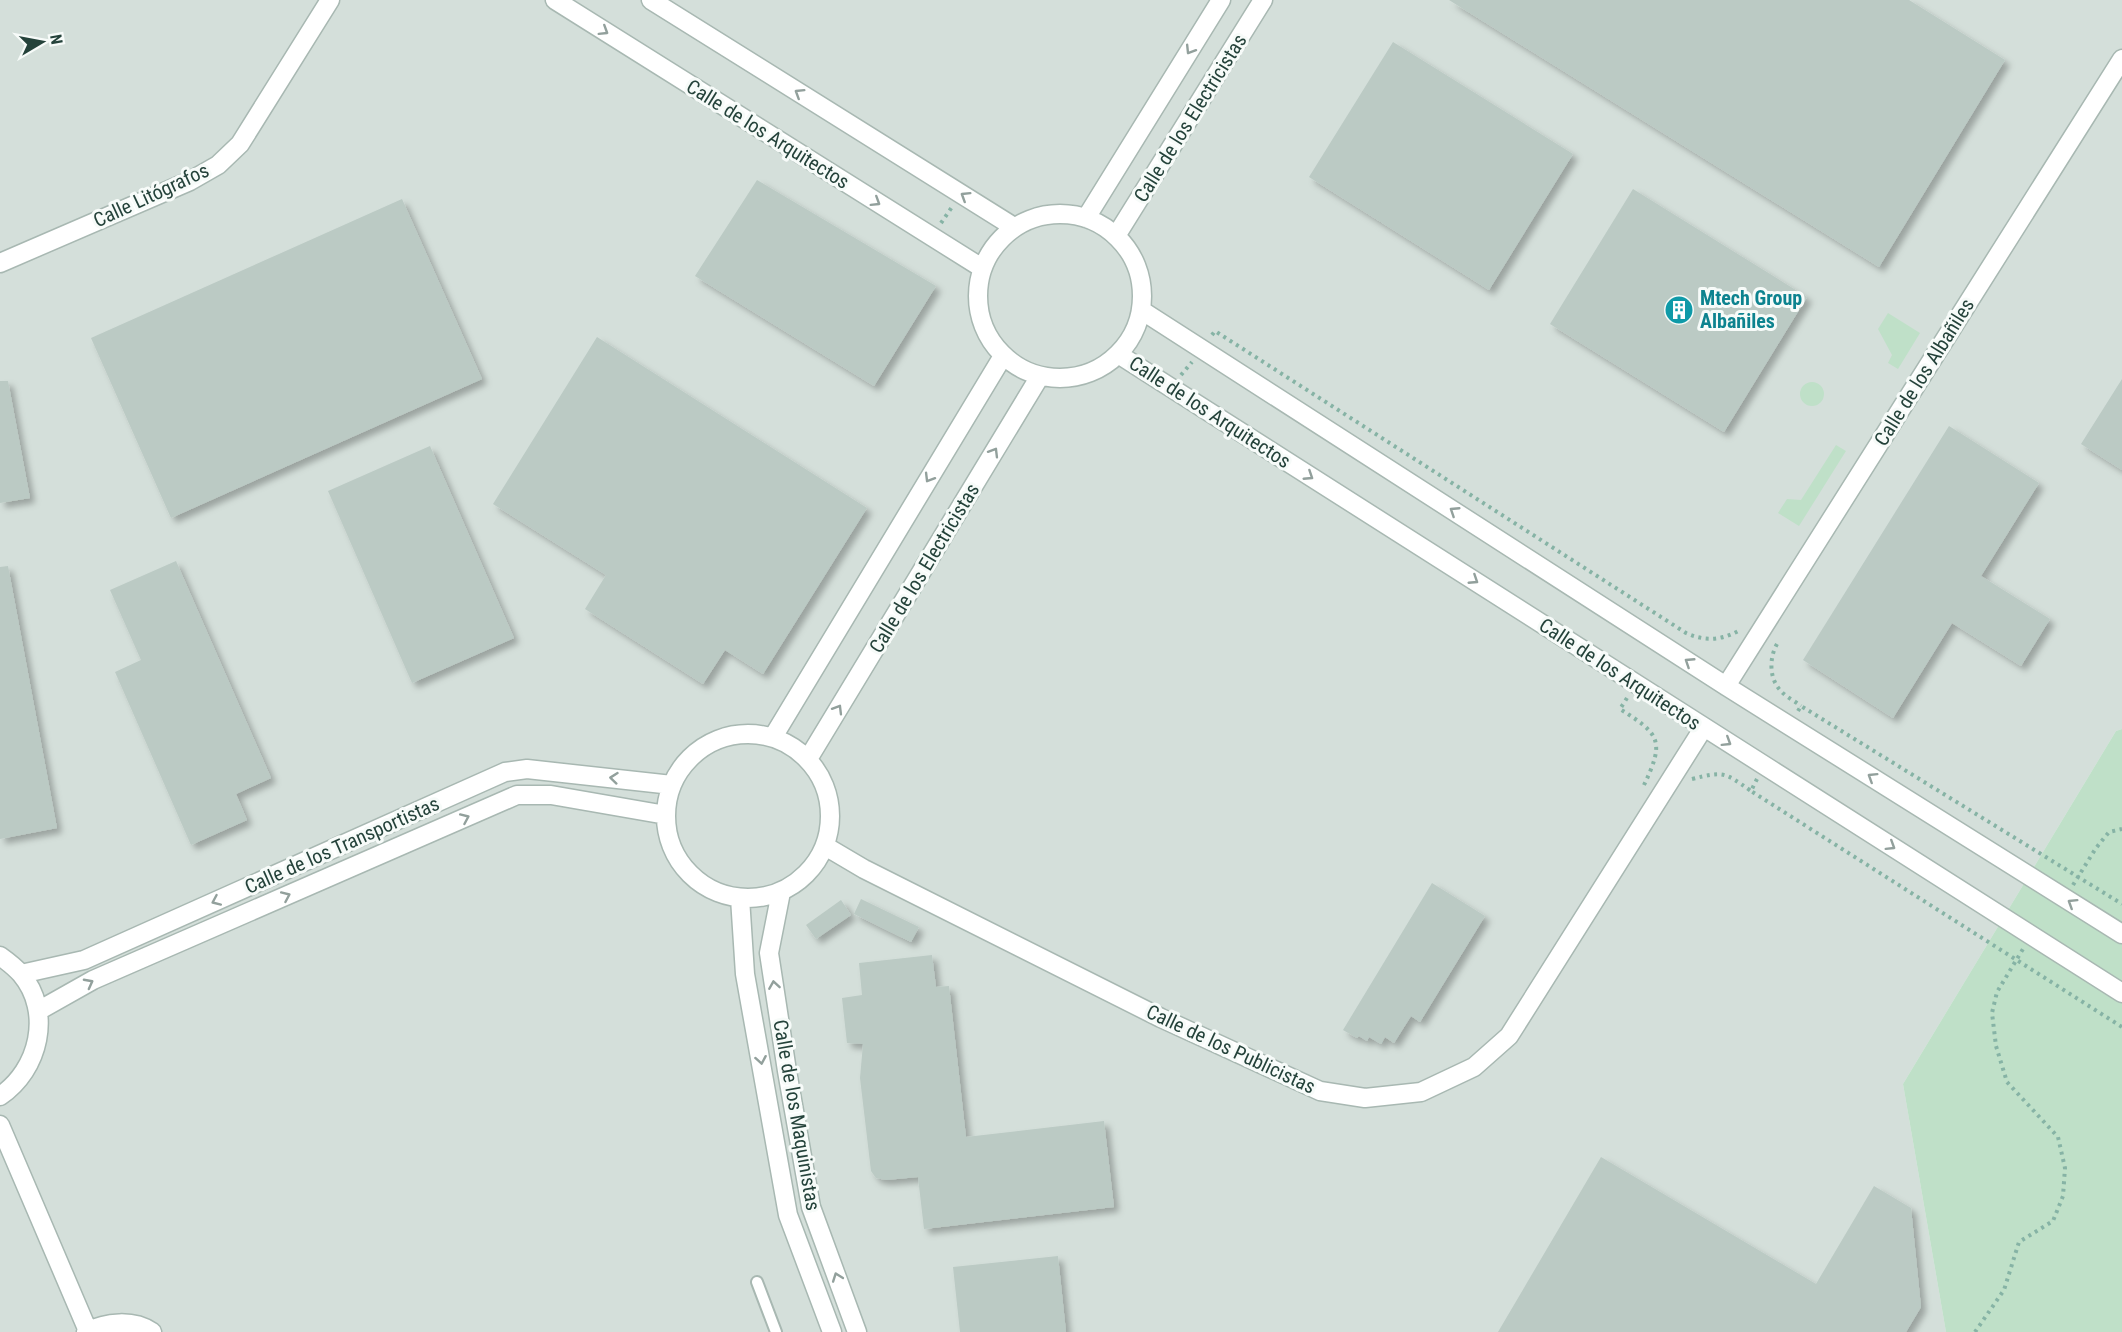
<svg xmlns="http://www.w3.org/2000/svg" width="2122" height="1332" font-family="'Roboto Condensed',sans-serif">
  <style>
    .built { fill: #d4dfda }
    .green { fill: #bfe0c8 }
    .building { fill: #bbcac4; filter: url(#shadow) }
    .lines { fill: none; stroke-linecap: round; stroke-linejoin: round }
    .service-casing { stroke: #a8b8b2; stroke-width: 14 }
    .minor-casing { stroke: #a8b8b2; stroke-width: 21 }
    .path { stroke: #86b3a5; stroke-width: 4; stroke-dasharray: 3 4.5; stroke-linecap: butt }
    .service { stroke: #fff; stroke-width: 10 }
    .minor { stroke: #fff; stroke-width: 18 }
    .oneway { stroke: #92a09c }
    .labels { text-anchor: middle; stroke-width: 6; stroke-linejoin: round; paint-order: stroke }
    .street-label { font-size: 20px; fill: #24423a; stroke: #f7fbf9 }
    .culture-label { font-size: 20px; font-weight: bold; fill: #0d838f; stroke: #f7fbf9; text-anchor: start }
  </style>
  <defs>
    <filter id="shadow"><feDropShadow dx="5" dy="5" stdDeviation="3" flood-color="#0004"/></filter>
  </defs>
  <rect width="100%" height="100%" fill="#e6efeb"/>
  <path class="built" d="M 0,0 L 2122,0 L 2122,729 L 2116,731 L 1903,1084 L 1946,1332 L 0,1332 Z"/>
  <path class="green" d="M 1888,313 L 1920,333 L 1898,369 L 1888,363 L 1892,355 L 1878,329 Z
    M1800 394a12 12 0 1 1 24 0a12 12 0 1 1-24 0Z
    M 1836,445 L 1846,451 L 1799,526 L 1778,513 L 1787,499 L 1801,500 Z
    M 2122,729 L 2122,1332 L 1946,1332 L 1903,1084 L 2116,731 Z"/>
  <path class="building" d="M 1449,0 L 1909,0 L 2005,60 L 1879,267 Z
    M 1393,42 L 1573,154 L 1489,290 L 1309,177 Z
    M 757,180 L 936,286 L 874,386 L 695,276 Z
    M 1633,189 L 1807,297 L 1724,432 L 1550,324 Z
    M 402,199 L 482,379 L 171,518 L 91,338 Z
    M 597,337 L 867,508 L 763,674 L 725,650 L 703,684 L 585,609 L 606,575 L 493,504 Z
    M 2122,379 L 2122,470 L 2081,444 Z
    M 0,381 L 8,381 L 30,498 L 0,503 Z
    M 1949,426 L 2039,483 L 1981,576 L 2050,619 L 2021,666 L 1952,623 L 1893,718 L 1803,660 Z
    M 430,446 L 514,638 L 412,683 L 328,491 Z
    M 176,561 L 271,778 L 236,794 L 247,820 L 191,845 L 115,672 L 141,660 L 110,590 Z
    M 8,566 L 57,828 L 0,839 L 0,567 Z
    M 1432,883 L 1485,916 L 1420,1022 L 1411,1016 L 1394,1043 L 1385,1037 L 1381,1044 L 1369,1037 L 1367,1041 L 1359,1036 L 1357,1038 L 1343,1030 Z
    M 861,899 L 919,927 L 911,942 L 854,914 Z
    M 841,900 L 851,915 L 816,939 L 806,925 Z
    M 932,955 L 936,987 L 949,986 L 966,1137 L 1104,1121 L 1114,1207 L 924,1229 L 918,1177 L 886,1180 L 876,1178 L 871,1171 L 860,1078 L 863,1044 L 847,1043 L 842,998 L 862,995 L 859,963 Z
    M 1601,1157 L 1816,1284 L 1874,1186 L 1911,1208 L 1921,1307 L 1906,1332 L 1498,1332 Z
    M 1058,1256 L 1066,1332 L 960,1332 L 953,1267 Z"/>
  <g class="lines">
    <g class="service-casing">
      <path id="service" d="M 757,1282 L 776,1332"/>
    </g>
    <g class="minor-casing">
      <path id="minor" d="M 555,0 L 982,268
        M 651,0 L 1014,227
        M978 296a82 82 0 1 1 164 0a82 82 0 1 1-164 0Z
        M 1086,218 L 1221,0
        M 1116,236 L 1263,0
        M 0,263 L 190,181 L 218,165 L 240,144 L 330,0
        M 1141,310 L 1726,686 L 2122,934
        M 1118,354 L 2122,993
        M 1726,686 L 2122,59
        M666 816a82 82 0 1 1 164 0a82 82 0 1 1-164 0Z
        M 773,737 L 1003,356
        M 808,759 L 1040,376
        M 825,846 L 864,869 L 1161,1018 L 1320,1091 L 1365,1098 L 1421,1092 L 1474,1067 L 1509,1036 L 1704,727
        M 781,892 L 769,953 L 787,1071 L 811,1207 L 857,1332
        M 740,898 L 745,974 L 788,1215 L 832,1332
        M 0,956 C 7,961 15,967 21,974 C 53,1012 39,1070 0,1096
        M 21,974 L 84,960 L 505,772 L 527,769 L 672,785
        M 38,1011 L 93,980 L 517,795 L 551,795 L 666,815
        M 0,1125 L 88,1331
        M 86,1332 C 106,1322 133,1319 152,1332"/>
    </g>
    <path class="path" d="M 941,223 L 952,207
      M 1212,335 L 1215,331 L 1686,633 C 1706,642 1722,640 1740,630
      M 1181,375 L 1192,362
      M 1777,644 C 1769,658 1769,679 1781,691 C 1786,697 1795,701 1801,706
      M 1627,698 L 1620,709 C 1660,734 1665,741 1644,785
      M 1798,711 L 1801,706 L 2122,904
      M 1692,779 C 1724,771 1724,772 1751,791
      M 1757,779 L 1751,791 L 2122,1027
      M 2073,885 L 2096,848 L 2109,832 L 2122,829
      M 1975,1332 L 2004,1290 L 2019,1242 L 2053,1221 L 2063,1196 L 2065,1168 L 2058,1137 L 2007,1082 L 1996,1046 L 1992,1013 L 1997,992 L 2023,949"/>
    <use href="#service" class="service"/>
    <use href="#minor" class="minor"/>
  </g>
  <defs><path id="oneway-chevron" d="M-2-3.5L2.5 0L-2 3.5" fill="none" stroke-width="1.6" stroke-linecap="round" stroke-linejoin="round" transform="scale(1.5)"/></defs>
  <g class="oneway">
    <use href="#oneway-chevron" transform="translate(604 31) rotate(32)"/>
    <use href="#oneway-chevron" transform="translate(1190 50) rotate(122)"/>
    <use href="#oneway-chevron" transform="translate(799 93) rotate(-148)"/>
    <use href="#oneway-chevron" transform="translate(965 196) rotate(-148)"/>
    <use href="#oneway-chevron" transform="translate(876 202) rotate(32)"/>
    <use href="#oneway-chevron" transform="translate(994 452) rotate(-59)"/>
    <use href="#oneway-chevron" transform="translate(1309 476) rotate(33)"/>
    <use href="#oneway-chevron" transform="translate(929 478) rotate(121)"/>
    <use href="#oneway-chevron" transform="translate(1454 511) rotate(-147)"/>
    <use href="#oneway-chevron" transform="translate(1474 580) rotate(33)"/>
    <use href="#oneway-chevron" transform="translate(1689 662) rotate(-147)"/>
    <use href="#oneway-chevron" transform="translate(838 709) rotate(-59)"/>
    <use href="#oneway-chevron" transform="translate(1727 742) rotate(32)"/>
    <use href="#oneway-chevron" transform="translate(1872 777) rotate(-148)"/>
    <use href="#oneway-chevron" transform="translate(614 778) rotate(-174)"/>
    <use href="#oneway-chevron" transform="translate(465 818) rotate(-24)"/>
    <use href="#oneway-chevron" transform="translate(1891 846) rotate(32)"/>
    <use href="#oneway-chevron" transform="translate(286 896) rotate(-24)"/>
    <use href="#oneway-chevron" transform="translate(216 901) rotate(156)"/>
    <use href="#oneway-chevron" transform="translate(2072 903) rotate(-148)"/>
    <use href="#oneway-chevron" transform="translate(89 983) rotate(-28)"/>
    <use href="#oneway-chevron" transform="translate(774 985) rotate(-99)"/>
    <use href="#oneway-chevron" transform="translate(761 1060) rotate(80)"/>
    <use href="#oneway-chevron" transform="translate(837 1277) rotate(-110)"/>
  </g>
  <defs>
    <g id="building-disc" transform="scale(1.5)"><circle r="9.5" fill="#0f9aa8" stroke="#f7fbf9"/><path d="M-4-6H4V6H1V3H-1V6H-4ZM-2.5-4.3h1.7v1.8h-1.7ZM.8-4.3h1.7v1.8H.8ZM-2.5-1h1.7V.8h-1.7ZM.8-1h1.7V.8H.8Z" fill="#fff"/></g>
  </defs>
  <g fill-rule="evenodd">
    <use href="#building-disc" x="1679" y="310"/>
  </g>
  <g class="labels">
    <g class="street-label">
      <text transform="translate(1190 118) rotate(-58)" y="7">Calle de los Electricistas</text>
      <text transform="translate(768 134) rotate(32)" y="7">Calle de los Arquitectos</text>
      <text transform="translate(151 195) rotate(-25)" y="7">Calle Litógrafos</text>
      <text transform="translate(1924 372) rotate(-58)" y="7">Calle de los Albañiles</text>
      <text transform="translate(1210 412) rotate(33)" y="7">Calle de los Arquitectos</text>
      <text transform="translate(924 568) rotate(-59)" y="7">Calle de los Electricistas</text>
      <text transform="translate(1620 674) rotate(33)" y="7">Calle de los Arquitectos</text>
      <text transform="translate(342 845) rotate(-24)" y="7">Calle de los Transportistas</text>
      <text transform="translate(1231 1049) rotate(25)" y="7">Calle de los Publicistas</text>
      <text transform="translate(797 1115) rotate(80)" y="7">Calle de los Maquinistas</text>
    </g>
    <g class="culture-label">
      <text x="1700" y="305">Mtech Group<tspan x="1700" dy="23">Albañiles</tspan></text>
    </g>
  </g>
  <g transform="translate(42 42) rotate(80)" stroke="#f7fbf9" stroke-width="4.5" paint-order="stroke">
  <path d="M0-4.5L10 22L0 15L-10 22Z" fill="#24423a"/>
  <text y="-9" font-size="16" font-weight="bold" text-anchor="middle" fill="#24423a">N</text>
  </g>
</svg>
